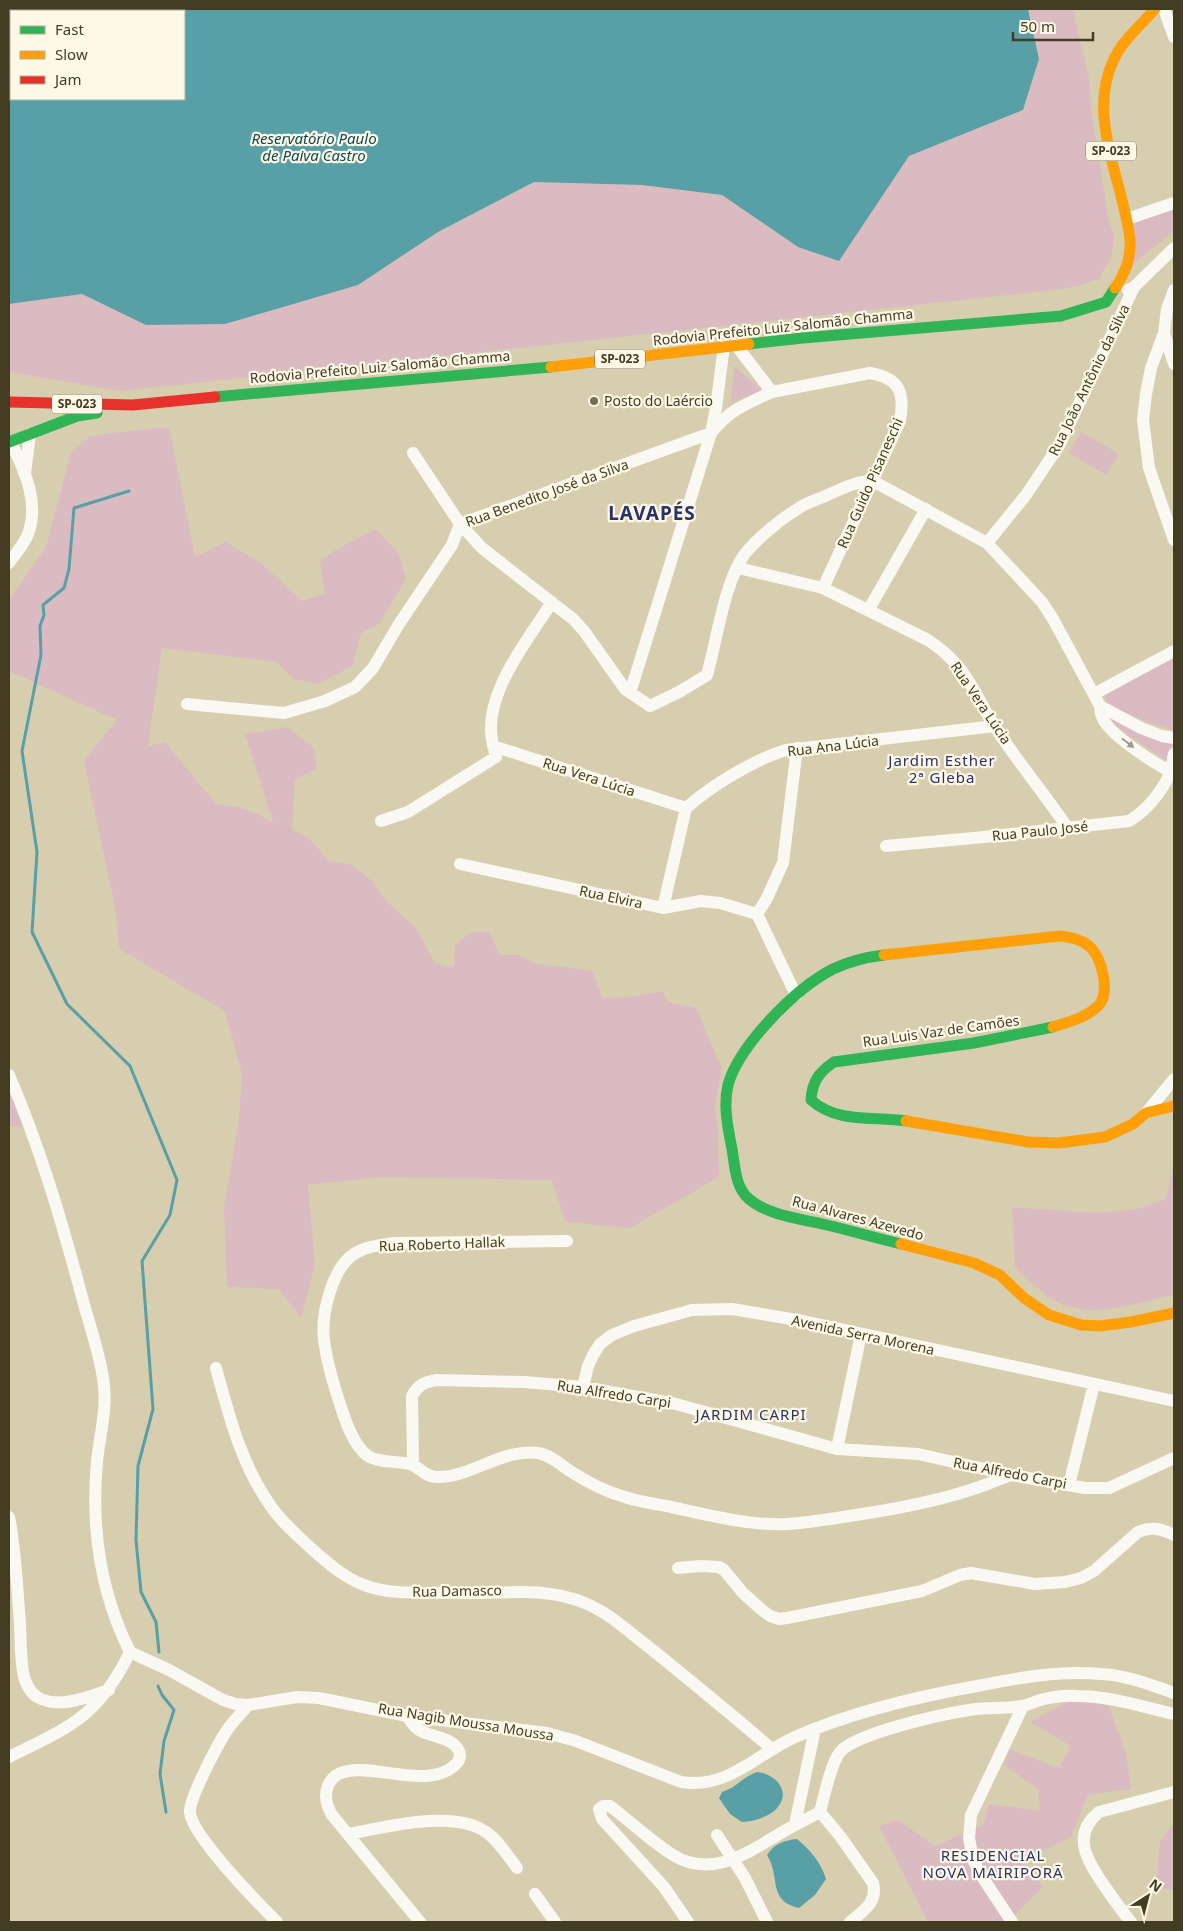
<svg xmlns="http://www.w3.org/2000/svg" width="1183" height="1931" font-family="'Noto Sans',sans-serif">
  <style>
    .green { fill: #dbbbc2 }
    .water { fill: #59a0a6; fill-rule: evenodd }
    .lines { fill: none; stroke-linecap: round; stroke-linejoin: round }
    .stream { stroke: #59a0a6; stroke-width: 3 }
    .street { stroke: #f9f8f3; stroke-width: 12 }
    .fast { stroke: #30b455; stroke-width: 11 }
    .slow { stroke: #ff9f0a; stroke-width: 11 }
    .jam { stroke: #e5322d; stroke-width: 11 }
    .oneway { fill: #9e9a8b }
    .poi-dot { fill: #766f54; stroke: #fef9e7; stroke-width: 2 }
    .labels { text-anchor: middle; stroke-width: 4.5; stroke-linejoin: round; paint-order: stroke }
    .shield { fill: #fef9e7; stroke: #7b755e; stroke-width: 1 }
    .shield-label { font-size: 12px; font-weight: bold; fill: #433c23 }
    .street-label { font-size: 14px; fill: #433c23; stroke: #fef9e7 }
    .poi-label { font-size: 14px; fill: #433c23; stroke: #fef9e7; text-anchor: start }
    .water-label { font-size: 15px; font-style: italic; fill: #0e4854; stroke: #fef9e7 }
    .neighbourhood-label { font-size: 15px; letter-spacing: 1px; fill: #2a306a; stroke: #fef9e7 }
    .district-label { font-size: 19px; font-weight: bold; letter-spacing: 1px; fill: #2a306a; stroke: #fef9e7 }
  </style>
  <rect width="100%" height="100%" fill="#d6ceae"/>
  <path class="green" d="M 1028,9 L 1073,9 L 1089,79 L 1092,117 L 1108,216 L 1114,236 L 1112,255 L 1099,279 L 1077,286 L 1055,290 L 121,391 L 9,372 L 9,304 L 82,294 L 146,325 L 358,285 L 438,232 L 534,182 L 642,185 L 722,195 L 798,247 L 839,261 L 909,156 L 1023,110 L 1039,59 Z
    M 1174,208 L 1174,231 L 1132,265 L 1134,223 Z
    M 734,366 L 764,392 L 731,402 Z
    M 169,427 L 195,557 L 226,542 L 261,563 L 302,601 L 325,594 L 320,561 L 337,549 L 376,529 L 399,554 L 406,579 L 379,624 L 361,633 L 353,665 L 319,684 L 293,679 L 277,662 L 162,648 L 148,746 L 165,742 L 216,804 L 246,809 L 273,822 L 245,734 L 287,727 L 313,747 L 317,768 L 295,780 L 292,830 L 308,837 L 329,861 L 352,865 L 372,881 L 388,903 L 416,928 L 435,963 L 454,968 L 455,945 L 470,933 L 489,931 L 500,955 L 519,955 L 536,964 L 593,971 L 602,998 L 627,997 L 663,991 L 668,1002 L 696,1008 L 722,1068 L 715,1106 L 718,1130 L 719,1177 L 630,1228 L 565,1222 L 552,1180 L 380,1177 L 308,1185 L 315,1265 L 301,1318 L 279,1289 L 227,1287 L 224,1208 L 239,1120 L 242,1074 L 225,1011 L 119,949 L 116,912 L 84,761 L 117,720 L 9,671 L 9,600 L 46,547 L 71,453 L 89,437 L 112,433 Z
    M 1081,432 L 1119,454 L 1106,475 L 1069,453 Z
    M 1174,655 L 1174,730 L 1155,725 L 1106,705 L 1105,697 L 1109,691 Z
    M 1111,715 L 1173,742 L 1168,752 L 1170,763 L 1111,723 L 1108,718 Z
    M 9,1080 L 27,1126 L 9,1127 Z
    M 1174,1168 L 1174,1295 C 1137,1302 1099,1319 1061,1304 C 1047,1298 1027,1278 1015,1268 L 1012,1207 L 1096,1213 L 1137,1209 L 1166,1199 Z
    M 1087,1700 L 1109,1706 L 1126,1753 L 1131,1789 L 1088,1795 L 1071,1837 L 1023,1861 L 1043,1887 L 1008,1922 L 928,1922 L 879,1826 L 898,1820 L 935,1846 L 983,1825 L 989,1804 L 1040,1811 L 1038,1789 L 1004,1765 L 1010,1750 L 1059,1768 L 1071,1746 L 1030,1722 L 1067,1702 Z
    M 1174,1824 L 1174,1889 L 1156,1889 L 1160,1841 Z"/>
  <path class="water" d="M 9,9 L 1028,9 L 1039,59 L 1023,110 L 909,156 L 839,261 L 798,247 L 722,195 L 642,185 L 534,182 L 438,232 L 358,285 L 225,324 L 146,325 L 82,294 L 9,304 ZM 11,11 L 184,11 L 184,99 L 11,99 Z
    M 757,1772 C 771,1773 790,1787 780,1804 C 773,1816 756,1821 742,1822 L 730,1814 L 719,1798 L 722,1792 C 736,1788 741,1778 757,1772 Z
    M 797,1839 C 810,1850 821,1862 826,1879 L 815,1895 L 799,1908 C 767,1901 781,1877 767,1855 C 774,1844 785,1840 797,1839 Z"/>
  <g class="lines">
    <path class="stream" d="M 129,491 L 74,508 L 69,569 L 64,588 L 43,605 L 44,615 L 40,626 L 41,655 L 22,751 L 37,852 L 32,932 L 67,1004 L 130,1066 L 177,1180 L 170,1215 L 142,1261 L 153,1409 L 138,1466 L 136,1540 L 141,1592 L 156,1622 L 159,1652
      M 158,1686 L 162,1695 L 174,1710 L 164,1741 L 160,1774 L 166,1812"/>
    <path class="street" d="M 1164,9 L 1174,37
      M 1127,219 L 1174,203
      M 1128,290 L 1134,287 L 1174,248
      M 1174,290 L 1167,309 L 1164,333 L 1151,368 L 1146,394 L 1143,420 L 1149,468 L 1174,540
      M 1164,333 L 1174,364
      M 736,345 L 772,392 L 870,373 C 900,378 905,393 900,421 L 823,588
      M 413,453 L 460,524 L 482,548 L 573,619 L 584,631 L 625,689 L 650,706 L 679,692 L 707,675 C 717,640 724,584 744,555 C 756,539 781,519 799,508 C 806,503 815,500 823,497 C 839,490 855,481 873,481 L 987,543 L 1042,602 L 1053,619 L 1100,706 L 1141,728 L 1162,736 L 1174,738
      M 25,473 L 30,434
      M 987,543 L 1026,495 L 1060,444 L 1134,287
      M 9,563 C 15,554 24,545 28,534 C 40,502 24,470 11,442
      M 738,568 L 823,588 L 928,640 C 966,665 973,691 995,727 C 1017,761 1044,793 1067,827
      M 869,609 L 926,509
      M 630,693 L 711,433 L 716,408 L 724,346
      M 1094,694 L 1174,651
      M 187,704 L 284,713 L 325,701 L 355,687 L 373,668 L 399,624 L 452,545 L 460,524 L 711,433 C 731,409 744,405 772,392
      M 1100,706 C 1100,713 1102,719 1107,725 C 1119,740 1156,765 1174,773
      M 493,746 L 686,808
      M 686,808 C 711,786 753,760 786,750 L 995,726
      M 381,821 L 408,812 L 496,757 C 494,748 491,739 491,730 C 490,686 529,638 552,602
      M 886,846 L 984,837 L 1129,821 C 1146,811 1162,792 1170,773 C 1173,768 1172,760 1174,754
      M 460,864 L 663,908 L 701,901 L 720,903 L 757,914
      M 663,908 L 686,808
      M 796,995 L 757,914 L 766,900 L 783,863 L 797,748
      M 9,1075 C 40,1147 62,1222 82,1297 C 89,1324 99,1351 103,1378 C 108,1406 100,1433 97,1461 C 91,1527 100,1592 130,1652
      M 1146,1113 L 1174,1079
      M 567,1241 L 394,1243 C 381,1245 366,1246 354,1254 C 332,1268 321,1315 324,1339 C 326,1359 332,1379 338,1398 C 344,1416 352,1445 368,1456 C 379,1463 397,1461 409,1464 C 420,1466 425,1478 438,1477 C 472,1477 503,1448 538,1453 C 550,1455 560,1464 570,1471 C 587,1482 606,1492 625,1497 C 640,1502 656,1504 671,1507 C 707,1515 750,1526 787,1524 C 805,1523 824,1520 843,1517 C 884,1511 927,1504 967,1491 C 982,1487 996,1480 1011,1475
      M 216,1368 C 229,1415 241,1464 270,1505 C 281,1522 299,1537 314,1551 C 329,1564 345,1578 364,1585 C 390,1596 436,1592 465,1593 C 507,1594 543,1586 585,1603 C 609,1613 629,1632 650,1648 C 691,1681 732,1715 772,1749
      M 583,1387 L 588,1366 L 593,1355 L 600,1344 L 612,1335 L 634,1326 L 692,1310 L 732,1309 L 803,1321 L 1174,1401
      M 837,1449 L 861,1334
      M 413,1464 L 412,1396 C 418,1385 424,1382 437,1380 L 524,1382 L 583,1387 L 676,1404 L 837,1449 L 918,1454 L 1011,1475 L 1085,1488 L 1109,1488 L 1174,1458
      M 1069,1485 L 1094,1384
      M 9,1517 C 16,1552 17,1588 20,1623 C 21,1641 20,1659 24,1677 C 26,1684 31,1694 39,1698 C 60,1709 88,1697 109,1690
      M 678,1568 L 700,1566 L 719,1567 L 724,1570 L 743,1593 L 762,1610 L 770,1616 L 779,1619 L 787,1618 L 922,1591 L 960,1575 L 971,1573 L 1035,1584 L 1065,1582 L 1081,1578 L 1094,1571 L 1138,1532 C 1152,1526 1162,1529 1174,1535
      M 130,1652 L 169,1670 L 223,1700 L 236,1704 L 248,1705 L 297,1697 L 319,1698 L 407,1716 L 547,1733 L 576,1741 L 681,1782 C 729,1789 755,1755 795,1737 C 852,1712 915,1697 977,1686 C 1018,1678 1059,1670 1101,1674 C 1126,1675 1151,1685 1174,1693
      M 248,1705 C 240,1715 230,1724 224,1735 C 216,1748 189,1799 190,1812 C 191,1835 259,1904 277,1922
      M 407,1716 C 410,1721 413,1726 419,1730 C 430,1737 453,1737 459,1751 C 461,1756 460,1760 456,1764 C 431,1790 378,1765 348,1771 C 325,1775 321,1797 332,1815 L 420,1922
      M 9,1757 C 70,1727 99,1716 130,1652
      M 820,1812 L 840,1836 L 873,1883 C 878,1903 863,1911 850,1922
      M 795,1824 L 815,1729
      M 349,1834 C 386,1827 453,1809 486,1832 C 498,1840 508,1856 517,1868
      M 717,1835 L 745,1878 L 767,1922
      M 535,1894 L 555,1922
      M 688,1922 L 664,1887 L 602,1819 L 599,1809 L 603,1806 L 610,1806 C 631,1822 651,1841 673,1855 C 710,1878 744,1855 776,1836 C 790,1827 805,1820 820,1812 C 824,1797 831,1763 840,1752 C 856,1733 943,1714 969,1710 C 986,1707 1004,1709 1022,1706 C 1028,1705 1034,1702 1040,1700 C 1052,1697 1065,1695 1078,1696 C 1110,1696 1143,1707 1174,1714
      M 1012,1922 L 979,1872 L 973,1859 L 969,1838 L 971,1815 L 1023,1706
      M 1131,1922 C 1121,1910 1112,1897 1103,1884 C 1087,1860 1071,1835 1099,1812 L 1174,1792"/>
    <path class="fast" d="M 749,344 L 803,338 L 1061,316 L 1106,302 L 1115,288
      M 215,397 L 551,367
      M 9,442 L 77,416 L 97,413
      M 884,955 C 867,957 850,961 833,969 C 796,988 739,1045 728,1085 C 723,1106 728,1129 732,1149 C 735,1166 735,1187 749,1199 C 769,1216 802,1219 827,1225 C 852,1231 876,1238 901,1244
      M 906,1121 C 873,1116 838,1124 811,1100 C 812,1082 819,1072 834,1062 L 974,1043 L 1053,1027"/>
    <path class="slow" d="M 1115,288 C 1126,272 1131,258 1130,239 C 1123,181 1086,116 1114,59 C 1123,40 1141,25 1155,9
      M 551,367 L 749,344
      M 884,955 L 1060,936 C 1070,937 1081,939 1089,946 C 1102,956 1111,994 1098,1006 C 1086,1018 1068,1022 1053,1027
      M 906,1121 L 1028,1142 L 1059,1143 L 1105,1137 L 1133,1124 L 1146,1113 L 1174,1106
      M 901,1244 L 974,1263 L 1000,1275 L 1024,1298 L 1049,1315 L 1081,1325 L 1100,1326 L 1131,1322 L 1174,1313"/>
    <path class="jam" d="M 9,402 L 133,405 L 215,397"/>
  </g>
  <defs><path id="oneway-solid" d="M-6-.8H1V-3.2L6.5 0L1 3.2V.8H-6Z" transform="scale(1.25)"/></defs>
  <use class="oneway" href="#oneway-solid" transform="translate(1128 743) rotate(37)"/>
  <circle class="poi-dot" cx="594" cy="401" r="5"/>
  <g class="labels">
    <g class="shield">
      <rect x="1086" y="141.5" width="50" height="19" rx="4"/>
      <rect x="595" y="349.5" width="50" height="19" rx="4"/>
      <rect x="52" y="394.5" width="50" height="19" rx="4"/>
    </g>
    <g class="shield-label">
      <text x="1111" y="155">SP-023</text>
      <text x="620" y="363">SP-023</text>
      <text x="77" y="408">SP-023</text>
    </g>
    <g class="street-label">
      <text transform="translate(783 327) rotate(-6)" y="5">Rodovia Prefeito Luiz Salomão Chamma</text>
      <text transform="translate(380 367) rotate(-5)" y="5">Rodovia Prefeito Luiz Salomão Chamma</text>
      <text transform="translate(1089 380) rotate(-64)" y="5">Rua João Antônio da Silva</text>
      <text transform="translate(870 483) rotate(-66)" y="5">Rua Guido Pisaneschi</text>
      <text transform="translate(547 493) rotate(-20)" y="5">Rua Benedito José da Silva</text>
      <text transform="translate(981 703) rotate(56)" y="5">Rua Vera Lúcia</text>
      <text transform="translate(833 746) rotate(-7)" y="5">Rua Ana Lúcia</text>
      <text transform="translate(589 777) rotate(18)" y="5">Rua Vera Lúcia</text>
      <text transform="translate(1040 831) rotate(-6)" y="5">Rua Paulo José</text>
      <text transform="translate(611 897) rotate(12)" y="5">Rua Elvira</text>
      <text transform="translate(941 1031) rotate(-8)" y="5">Rua Luis Vaz de Camões</text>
      <text transform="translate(858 1218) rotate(15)" y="5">Rua Alvares Azevedo</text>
      <text transform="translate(442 1244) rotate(-2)" y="5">Rua Roberto Hallak</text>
      <text transform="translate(863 1335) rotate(12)" y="5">Avenida Serra Morena</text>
      <text transform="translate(614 1394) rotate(9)" y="5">Rua Alfredo Carpi</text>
      <text transform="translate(1010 1473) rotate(11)" y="5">Rua Alfredo Carpi</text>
      <text transform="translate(457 1591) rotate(-1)" y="5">Rua Damasco</text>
      <text transform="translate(466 1722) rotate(9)" y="5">Rua Nagib Moussa Moussa</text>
    </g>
    <g class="poi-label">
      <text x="604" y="406">Posto do Laércio</text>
    </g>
    <g class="water-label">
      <text x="314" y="144">Reservatório Paulo<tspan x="314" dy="17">de Paiva Castro</tspan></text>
    </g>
    <g class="neighbourhood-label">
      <text x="942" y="766">Jardim Esther<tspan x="942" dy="17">2ª Gleba</tspan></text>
      <text x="751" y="1420">JARDIM CARPI</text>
      <text x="993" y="1861">RESIDENCIAL<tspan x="993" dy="17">NOVA MAIRIPORÃ</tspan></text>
    </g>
    <g class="district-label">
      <text x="652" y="520">LAVAPÉS</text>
    </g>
  </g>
  <rect width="1183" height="1931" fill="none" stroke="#433c23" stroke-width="20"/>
  <rect x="10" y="10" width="175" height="90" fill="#fef9e7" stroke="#b3ad99"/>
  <rect x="20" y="26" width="25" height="8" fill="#30b455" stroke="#b3ad99"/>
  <text x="55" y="35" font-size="15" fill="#433c23">Fast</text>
  <rect x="20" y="51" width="25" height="8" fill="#ff9f0a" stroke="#b3ad99"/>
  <text x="55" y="60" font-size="15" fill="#433c23">Slow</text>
  <rect x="20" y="76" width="25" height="8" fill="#e5322d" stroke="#b3ad99"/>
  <text x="55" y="85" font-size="15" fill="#433c23">Jam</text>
  <g transform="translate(1148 1896) rotate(36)" stroke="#fef9e7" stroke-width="4" paint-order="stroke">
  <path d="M0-4L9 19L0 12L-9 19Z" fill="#433c23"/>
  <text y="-8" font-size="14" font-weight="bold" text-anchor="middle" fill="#433c23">N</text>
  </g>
  <path d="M1013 32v8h80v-8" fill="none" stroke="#433c23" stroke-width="2.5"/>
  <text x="1020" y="32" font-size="15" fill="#433c23" stroke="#fef9e7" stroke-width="4" paint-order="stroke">50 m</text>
</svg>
